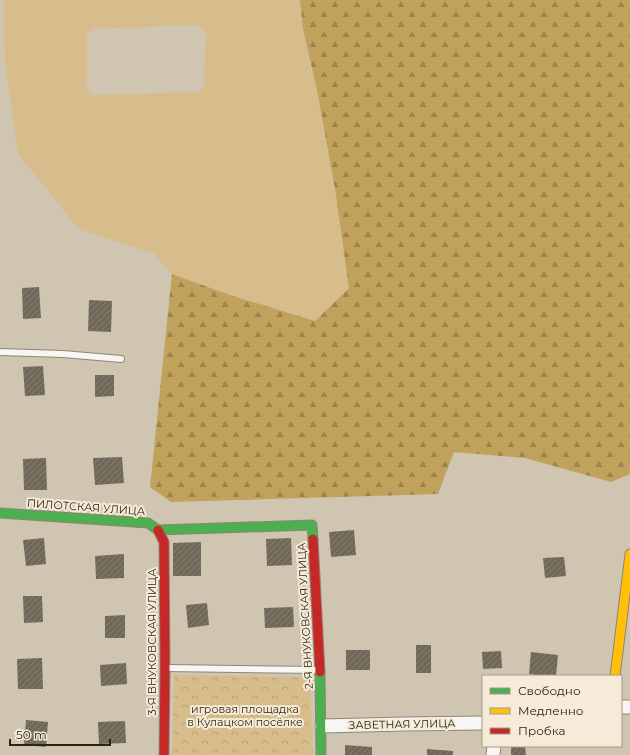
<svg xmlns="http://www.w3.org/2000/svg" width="630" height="755" font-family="Montserrat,sans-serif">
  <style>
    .green { fill: #d6bd8b; fill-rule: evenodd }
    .forest { fill: url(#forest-firs) }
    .park { fill: url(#park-crowns) }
    .building { fill: url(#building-hatch) }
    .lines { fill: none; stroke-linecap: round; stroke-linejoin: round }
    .lane-casing { stroke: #8d8576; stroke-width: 8 }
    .street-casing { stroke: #8d8576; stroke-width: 15 }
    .fast-casing { stroke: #8d8576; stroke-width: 11 }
    .slow-casing { stroke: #8d8576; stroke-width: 11 }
    .jam-casing { stroke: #8d8576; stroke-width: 11 }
    .lane { stroke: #f8f6f3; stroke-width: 6 }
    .street { stroke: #f8f6f3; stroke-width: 13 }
    .fast { stroke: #4caf50; stroke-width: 9 }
    .slow { stroke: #ffc107; stroke-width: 9 }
    .jam { stroke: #c62828; stroke-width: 9 }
    .labels { text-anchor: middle; stroke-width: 4; stroke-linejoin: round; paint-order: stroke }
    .street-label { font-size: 11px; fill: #2b2415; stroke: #f5ebd8 }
    .park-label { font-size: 11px; fill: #342a15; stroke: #f5ebd8 }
  </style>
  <defs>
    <pattern id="forest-firs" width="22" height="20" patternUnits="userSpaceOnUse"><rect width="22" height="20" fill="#c0a25c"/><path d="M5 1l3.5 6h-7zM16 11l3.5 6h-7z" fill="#9c844b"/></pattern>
    <pattern id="park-crowns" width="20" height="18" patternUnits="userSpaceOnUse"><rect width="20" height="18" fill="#d6bd8b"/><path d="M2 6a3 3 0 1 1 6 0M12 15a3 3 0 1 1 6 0" fill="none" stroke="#b8a277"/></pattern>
    <pattern id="building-hatch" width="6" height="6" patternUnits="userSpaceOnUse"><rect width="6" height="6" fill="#706858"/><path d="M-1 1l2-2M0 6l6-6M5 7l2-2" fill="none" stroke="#847d70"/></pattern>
  </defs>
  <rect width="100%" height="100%" fill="#d0c5b1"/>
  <path class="green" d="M 4,0 L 300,0 L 303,29 L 317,90 L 335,189 L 349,288 L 315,321 L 230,295 L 172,274 L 153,253 L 80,230 L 18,154 L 5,61 ZM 198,25 L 206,33 L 204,85 L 199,92 L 94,95 L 87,90 L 87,34 L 91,29 Z"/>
  <path class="forest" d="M 300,0 L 630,0 L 630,474 L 611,482 L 525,458 L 454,452 L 438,494 L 171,502 L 150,487 L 172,274 L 230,295 L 315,321 L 349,288 L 335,189 L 317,90 L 303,29 Z"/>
  <path class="park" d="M 174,675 L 310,677 L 313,755 L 172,755 Z"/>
  <path class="building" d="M 39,287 L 41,318 L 23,319 L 22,288 Z
    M 89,300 L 112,301 L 111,332 L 88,331 Z
    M 43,366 L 45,395 L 25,396 L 23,367 Z
    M 95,375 L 114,375 L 114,396 L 95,397 Z
    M 122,457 L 124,483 L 95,485 L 93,458 Z
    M 46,458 L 47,490 L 24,490 L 23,459 Z
    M 354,530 L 356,555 L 331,557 L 329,532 Z
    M 44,538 L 46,564 L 26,566 L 23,540 Z
    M 291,538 L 292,565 L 267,566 L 266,539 Z
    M 201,542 L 201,576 L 173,576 L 173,543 Z
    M 124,554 L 124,578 L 96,579 L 95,556 Z
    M 564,557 L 566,576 L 545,578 L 543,558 Z
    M 23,596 L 42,596 L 43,622 L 24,623 Z
    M 207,603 L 209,625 L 188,628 L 186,605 Z
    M 293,607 L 294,627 L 265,628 L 264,608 Z
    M 125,615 L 125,638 L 105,638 L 105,616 Z
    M 416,645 L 431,645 L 431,673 L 416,673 Z
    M 346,650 L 370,650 L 370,670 L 346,670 Z
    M 501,651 L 502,668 L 483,669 L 482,652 Z
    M 531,652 L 558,655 L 556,676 L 543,676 L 529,674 Z
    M 42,658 L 43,689 L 18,689 L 17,659 Z
    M 126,663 L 127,684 L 101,686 L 100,665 Z
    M 26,720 L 48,722 L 46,747 L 24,745 Z
    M 125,721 L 126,743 L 99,744 L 98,722 Z
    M 345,745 L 372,747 L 372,755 L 345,755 Z
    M 511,746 L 525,746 L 526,755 L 511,755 Z
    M 427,749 L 453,751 L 453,755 L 427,755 Z"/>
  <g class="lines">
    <g class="lane-casing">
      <path id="lane" d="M 0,352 L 63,354 L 121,359
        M 167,668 L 318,670"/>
    </g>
    <g class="street-casing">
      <path id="street" d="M 621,707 L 630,707
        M 322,726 L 404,724 L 483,723
        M 493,755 L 494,746"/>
    </g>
    <g class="fast-casing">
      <path id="fast" d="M 0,513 L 148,523 L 158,530 L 312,525 L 313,539
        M 320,672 L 321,755"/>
    </g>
    <g class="slow-casing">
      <path id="slow" d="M 615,676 L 630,554"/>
    </g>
    <g class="jam-casing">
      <path id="jam" d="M 158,530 L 164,542 L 165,668 L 164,755
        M 313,539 L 320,672"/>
    </g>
    <use href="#lane" class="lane"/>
    <use href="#street" class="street"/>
    <use href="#fast" class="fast"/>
    <use href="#slow" class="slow"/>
    <use href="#jam" class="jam"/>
  </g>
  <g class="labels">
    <g class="street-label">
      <text transform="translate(86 507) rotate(4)" y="4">ПИЛОТСКАЯ УЛИЦА</text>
      <text transform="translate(305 616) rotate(-93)" y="4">2-Я ВНУКОВСКАЯ УЛИЦА</text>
      <text transform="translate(152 642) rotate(-90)" y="4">3-Я ВНУКОВСКАЯ УЛИЦА</text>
      <text transform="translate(402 724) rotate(-1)" y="4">ЗАВЕТНАЯ УЛИЦА</text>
    </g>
    <g class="park-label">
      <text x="245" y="713">игровая площадка<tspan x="245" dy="13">в Кулацком посёлке</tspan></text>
    </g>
  </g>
  <rect x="482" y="675" width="140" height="72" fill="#f5ebd8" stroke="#a49b8a"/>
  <rect x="490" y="688" width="20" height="6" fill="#4caf50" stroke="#a49b8a"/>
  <text x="518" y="695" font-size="12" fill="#2b2415">Свободно</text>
  <rect x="490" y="708" width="20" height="6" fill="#ffc107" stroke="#a49b8a"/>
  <text x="518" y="715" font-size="12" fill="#2b2415">Медленно</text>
  <rect x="490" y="728" width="20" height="6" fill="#c62828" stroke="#a49b8a"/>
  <text x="518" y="735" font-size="12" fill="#2b2415">Пробка</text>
  <path d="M10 739v6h100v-6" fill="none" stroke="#2b2415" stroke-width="2"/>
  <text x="16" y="739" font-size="12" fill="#2b2415" stroke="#f5ebd8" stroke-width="3" paint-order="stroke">50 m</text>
</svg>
